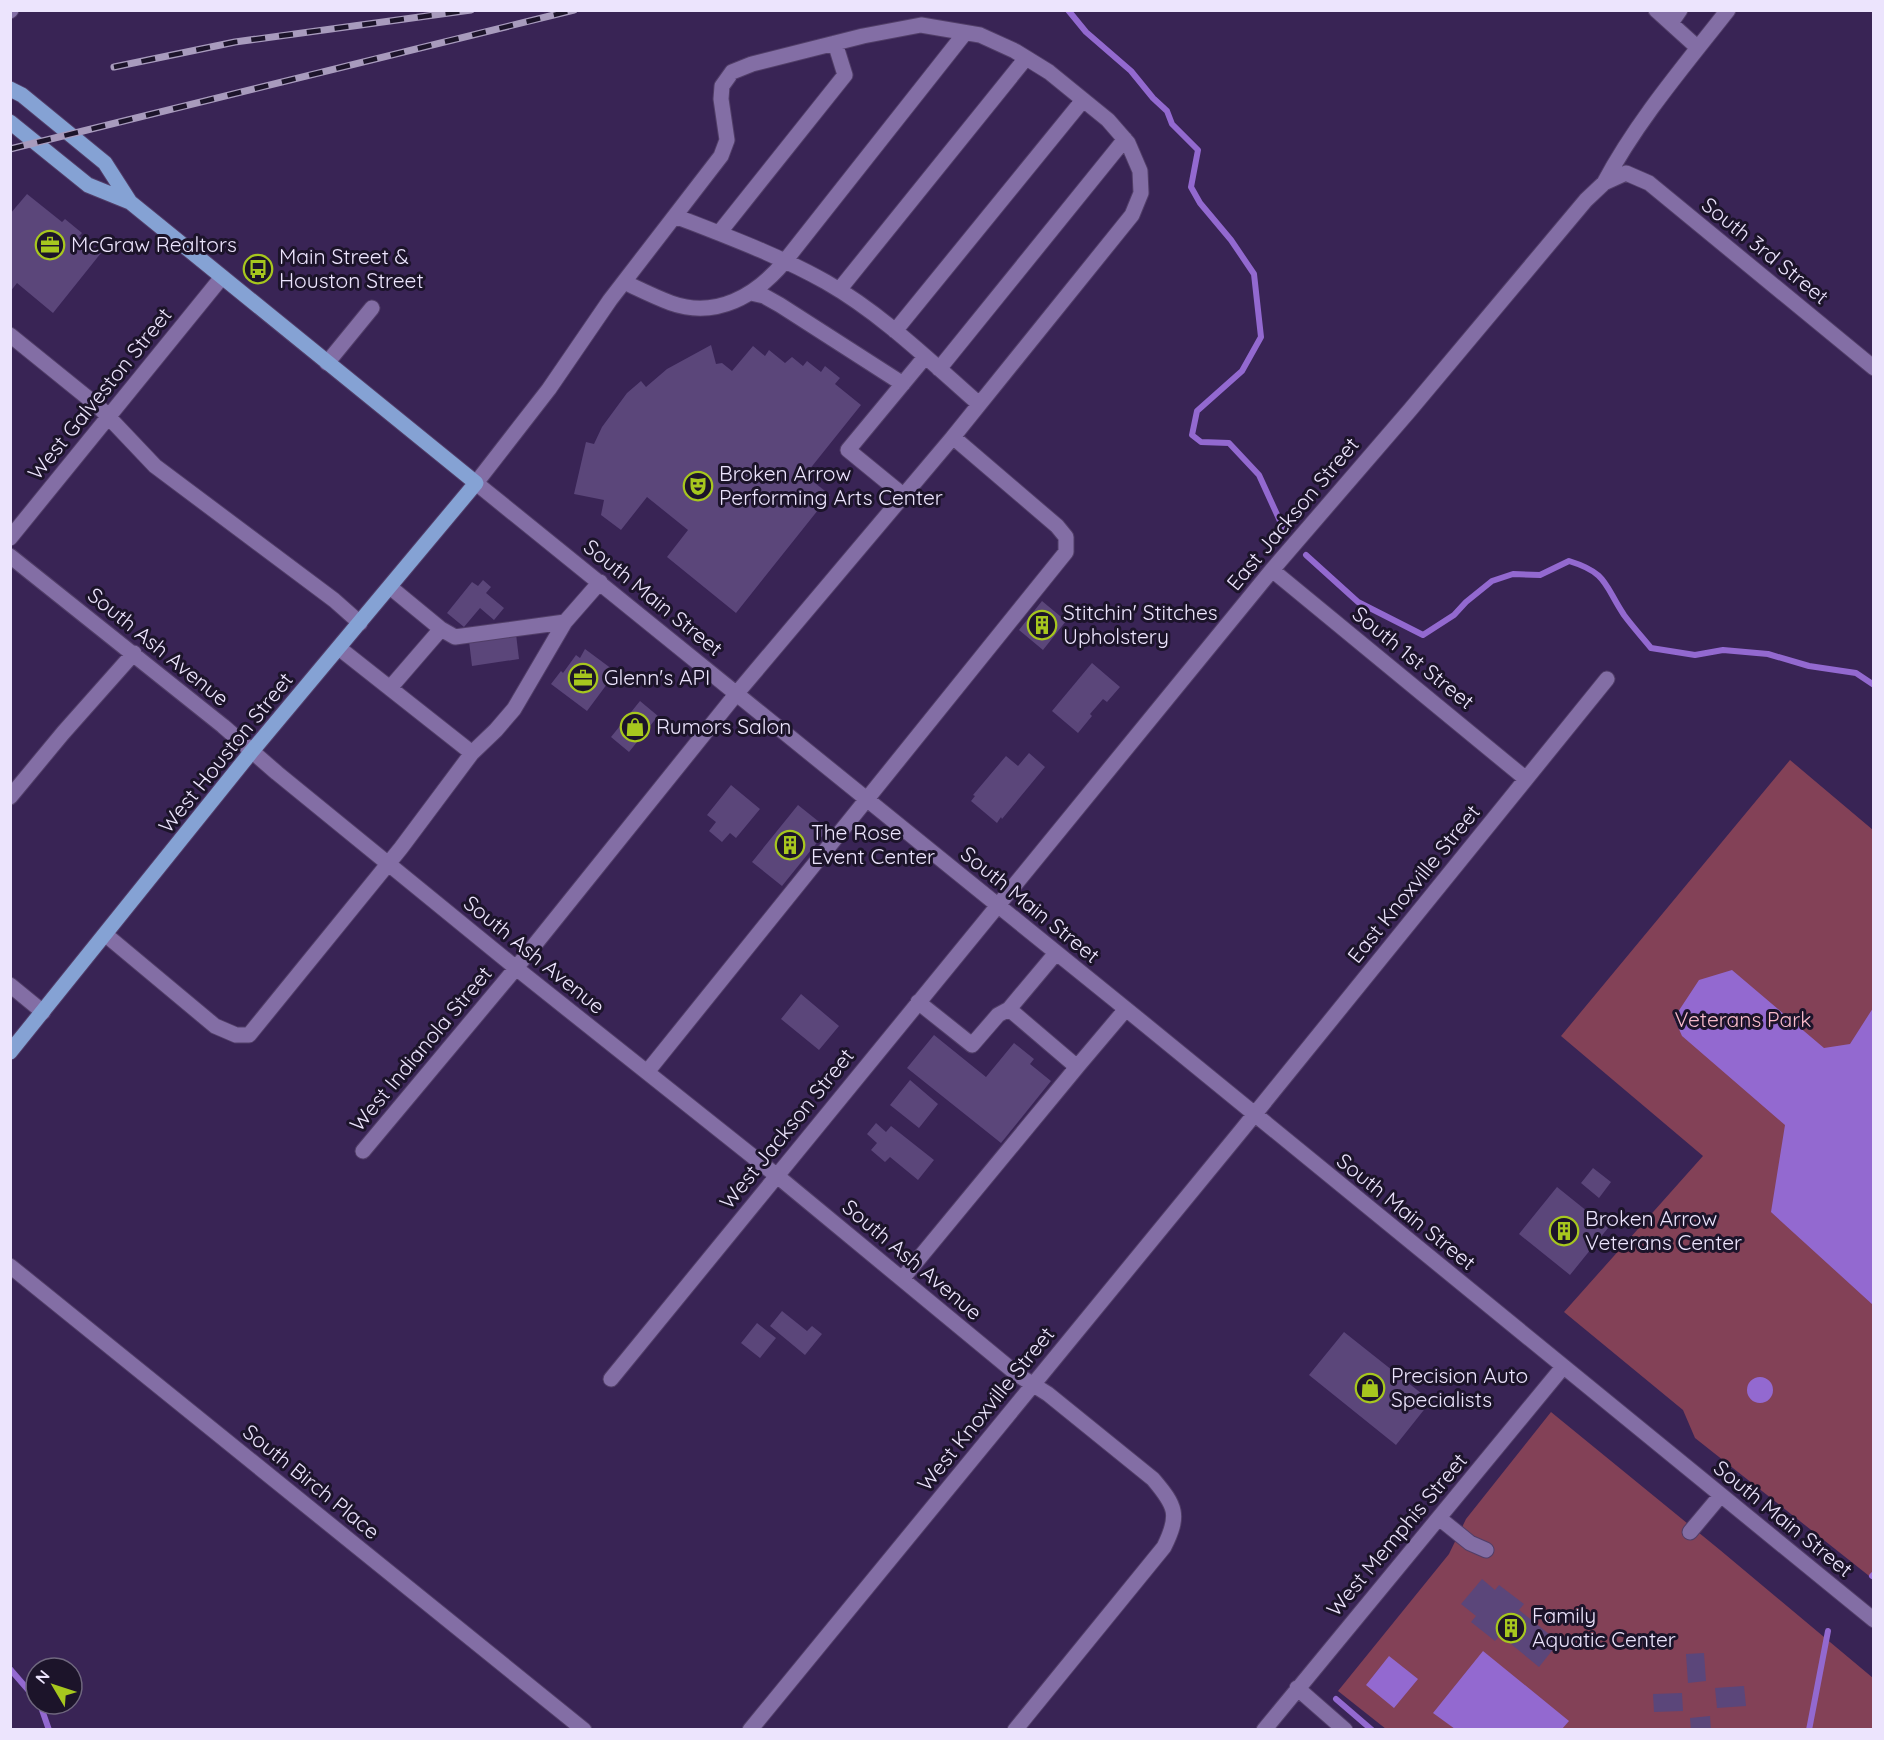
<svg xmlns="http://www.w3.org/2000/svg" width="1884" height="1740" font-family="Quicksand,sans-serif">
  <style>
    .green { fill: #834157 }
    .water { fill: #9369d0 }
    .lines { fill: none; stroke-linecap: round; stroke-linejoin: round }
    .stream { stroke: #9369d0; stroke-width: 6 }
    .building { fill: #5b467a }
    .minor-casing { stroke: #513e68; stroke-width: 17 }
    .major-casing { stroke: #513e68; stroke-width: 17 }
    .minor { stroke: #836ea5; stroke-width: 15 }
    .major { stroke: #85a2d4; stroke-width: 15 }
    .rail-casing { stroke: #a89bbd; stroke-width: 7 }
    .rail { stroke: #1c142a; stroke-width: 4.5; stroke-dasharray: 14; stroke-linecap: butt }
    .labels { text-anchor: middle; stroke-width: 6; stroke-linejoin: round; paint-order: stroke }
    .poi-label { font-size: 21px; fill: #ece4fd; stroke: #1c142a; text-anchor: start }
    .street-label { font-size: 21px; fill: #ece4fd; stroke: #1c142a }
    .park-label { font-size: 21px; fill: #fabccc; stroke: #1c142a }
  </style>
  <rect width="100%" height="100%" fill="#392455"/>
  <path class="green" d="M 1790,760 L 1873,830 L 1873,1579 L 1695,1438 L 1683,1410 L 1564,1312 L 1703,1156 L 1561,1036 Z
    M 1551,1412 L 1720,1550 L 1873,1678 L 1873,1729 L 1386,1729 L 1338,1691 L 1449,1554 L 1466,1519 Z"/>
  <path class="water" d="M 1732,970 L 1824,1048 L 1850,1044 L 1873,1008 L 1873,1305 L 1771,1212 L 1785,1125 L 1682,1036 L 1674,1018 L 1699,980 Z
    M1747 1390a13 13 0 1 1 26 0a13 13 0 1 1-26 0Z
    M 1483,1651 L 1569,1721 L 1562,1729 L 1455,1729 L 1433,1713 Z
    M 1389,1656 L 1418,1679 L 1394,1708 L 1366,1685 Z"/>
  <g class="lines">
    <path class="stream" d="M 1068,10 L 1086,32 L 1131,71 L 1153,98 L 1167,111 L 1172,124 L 1198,150 L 1191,187 L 1200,203 L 1231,240 L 1254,274 L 1261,337 L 1242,371 L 1197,411 L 1192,435 L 1201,442 L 1229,443 L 1259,475 L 1285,532
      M 1306,555 L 1358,602 L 1423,635 L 1454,615 L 1466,602 L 1492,581 L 1513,574 L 1540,575 L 1569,561 C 1608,573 1604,585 1624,615 C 1632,626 1642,637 1651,648 L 1695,655 L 1723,650 L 1768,654 L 1809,666 L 1856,673 L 1874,685
      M 1872,1576 L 1874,1574
      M 10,1669 L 36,1699
      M 1336,1699 L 1372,1730
      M 40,1704 L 49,1730
      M 1809,1730 L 1828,1631"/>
  </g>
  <path class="building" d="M 27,194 L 62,222 L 65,219 L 82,233 L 79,236 L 101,253 L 53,313 L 17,283 L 10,292 L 10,214 Z
    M 711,345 L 716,364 L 722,363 L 732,371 L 753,346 L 765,356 L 769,350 L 785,363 L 792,357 L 803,366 L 807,361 L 821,372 L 825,366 L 840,378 L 835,384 L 861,405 L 805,475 L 830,495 L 736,613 L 667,557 L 688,530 L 647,497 L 621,530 L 601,515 L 604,500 L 574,494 L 586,442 L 594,444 L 602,427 L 627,393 L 641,381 L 646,387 L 667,369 Z
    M 483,580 L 491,587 L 486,593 L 504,608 L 494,620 L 480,608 L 464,627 L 447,613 L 472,582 L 478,586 Z
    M 1042,601 L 1066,621 L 1043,650 L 1019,630 Z
    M 516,634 L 519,659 L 472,666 L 469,641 Z
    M 585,649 L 616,672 L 587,711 L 551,684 L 561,671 L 563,673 L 576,655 L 580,658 Z
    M 1092,663 L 1120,687 L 1107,702 L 1103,699 L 1090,714 L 1092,716 L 1078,733 L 1052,711 Z
    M 640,701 L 658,716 L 629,752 L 611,737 Z
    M 1029,753 L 1045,767 L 1002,819 L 1001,817 L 997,823 L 971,801 L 975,796 L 973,795 L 1006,756 L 1018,766 Z
    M 731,785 L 760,809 L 736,838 L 730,833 L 722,842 L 709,831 L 716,822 L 707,815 Z
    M 798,805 L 828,829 L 782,886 L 752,862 Z
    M 801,994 L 839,1026 L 819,1050 L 781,1019 Z
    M 934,1035 L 986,1077 L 1014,1043 L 1034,1059 L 1030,1064 L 1051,1081 L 1001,1143 L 907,1068 Z
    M 910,1080 L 938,1104 L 919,1128 L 890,1105 Z
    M 876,1123 L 886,1132 L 891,1126 L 934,1160 L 918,1180 L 890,1157 L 885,1162 L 871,1150 L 877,1143 L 867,1134 Z
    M 1593,1168 L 1611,1182 L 1599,1198 L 1581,1183 Z
    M 1557,1187 L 1608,1228 L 1570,1275 L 1519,1234 Z
    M 782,1311 L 807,1331 L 812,1326 L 822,1334 L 805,1355 L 770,1326 Z
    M 757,1323 L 776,1338 L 760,1358 L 741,1343 Z
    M 1344,1332 L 1431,1401 L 1396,1445 L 1309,1375 Z
    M 1482,1579 L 1495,1590 L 1499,1585 L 1524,1604 L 1519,1610 L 1559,1642 L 1539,1667 L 1500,1635 L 1495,1641 L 1471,1622 L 1476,1616 L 1461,1604 Z
    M 1704,1653 L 1706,1681 L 1688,1683 L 1686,1654 Z
    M 1744,1686 L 1746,1706 L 1717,1708 L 1715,1688 Z
    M 1682,1693 L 1683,1711 L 1654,1712 L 1653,1694 Z
    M 1710,1716 L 1711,1730 L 1691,1730 L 1690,1718 Z"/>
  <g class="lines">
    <g class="minor-casing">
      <path id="minor" d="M 1656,10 L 1698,48
        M 10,11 L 11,10
        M 1671,23 L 1680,10
        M 1604,183 C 1637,121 1684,66 1728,10
        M 675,216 C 726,236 778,255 826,282 C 882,314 930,361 979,404
        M 719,233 L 845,75 L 835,43
        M 624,282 C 639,289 655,297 671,303 C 716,319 756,296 785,261 L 965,33
        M 839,290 L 1026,58
        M 751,293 L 764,296 L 780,305 L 903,384
        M 895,331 L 1083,100
        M 10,335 L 99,407 L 155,466 L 334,600 L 360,623
        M 327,363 L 372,308
        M 939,369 L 1125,139
        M 903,495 L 848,450 L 925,357
        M 10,538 L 222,277
        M 10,556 L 223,726 L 277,773 L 516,968 L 776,1175 L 1018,1375 L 1048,1394 L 1153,1479 C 1176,1506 1180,1515 1164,1547 L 1015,1730
        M 1272,570 L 1526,779
        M 390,587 L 441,629 L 390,688
        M 441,629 L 455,637 L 565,622 L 600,582
        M 472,753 L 496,730 L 514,709 L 565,622
        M 10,797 L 63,733 L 134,653
        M 106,935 L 215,1026 L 236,1035 L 249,1035 L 401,848 L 472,753 L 339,648
        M 10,985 L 43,1012
        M 918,1002 L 972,1045 L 998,1015 L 1009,1009 L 1056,953
        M 1009,1009 L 1077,1067 L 1126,1009
        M 647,1072 L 1066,552 L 1066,537 L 1057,526 L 953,437
        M 363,1151 L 516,968 L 737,693 L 953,437 L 1132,215 L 1141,193 L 1140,171 L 1128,143 L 1108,120 L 1049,72 L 1015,51 L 980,35 L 921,25 L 863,36 L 752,64 L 732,72 L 722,86 L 721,99 L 727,140 L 721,156 L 610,300 L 549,389 L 476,483 L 1126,1009 L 1874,1620
        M 10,1266 L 584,1730
        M 902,1279 L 1077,1067
        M 611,1379 L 1272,570 L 1410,410 L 1586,200 L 1604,183 L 1626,173 L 1649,183 L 1874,368
        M 1439,1518 L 1470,1543 L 1486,1550
        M 1690,1532 L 1721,1495
        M 1297,1688 L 1345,1730
        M 750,1730 L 1241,1131 L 1607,679
        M 1264,1730 L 1563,1367"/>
    </g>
    <g class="major-casing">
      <path id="major" d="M 10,89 L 22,95 L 105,163 L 130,202
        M 10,122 L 88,185 L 130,202 L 476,483 L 252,751 L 10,1052"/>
    </g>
    <use href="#minor" class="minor"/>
    <use href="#major" class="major"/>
    <g class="rail-casing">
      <path id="rail" d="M 114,67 L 235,42 L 471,10
        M 10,149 L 574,10"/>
    </g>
    <use href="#rail" class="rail"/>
  </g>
  <defs>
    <g id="office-ring" transform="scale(1.5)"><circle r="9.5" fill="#1c142a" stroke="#a7c71e" stroke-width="1.5"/><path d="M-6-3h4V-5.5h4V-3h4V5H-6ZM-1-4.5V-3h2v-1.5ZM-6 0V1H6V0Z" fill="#a7c71e"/></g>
    <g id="bus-ring" transform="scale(1.5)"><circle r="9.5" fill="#1c142a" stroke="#a7c71e" stroke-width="1.5"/><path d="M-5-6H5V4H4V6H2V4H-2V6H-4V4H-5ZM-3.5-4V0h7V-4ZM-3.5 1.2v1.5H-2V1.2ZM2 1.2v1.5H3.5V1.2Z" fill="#a7c71e"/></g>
    <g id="theatre-ring" transform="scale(1.5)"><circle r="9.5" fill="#1c142a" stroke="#a7c71e" stroke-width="1.5"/><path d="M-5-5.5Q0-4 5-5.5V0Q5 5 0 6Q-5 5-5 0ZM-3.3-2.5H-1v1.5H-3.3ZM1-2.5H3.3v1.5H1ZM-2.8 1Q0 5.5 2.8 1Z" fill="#a7c71e"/></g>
    <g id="building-ring" transform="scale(1.5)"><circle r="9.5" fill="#1c142a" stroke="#a7c71e" stroke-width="1.5"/><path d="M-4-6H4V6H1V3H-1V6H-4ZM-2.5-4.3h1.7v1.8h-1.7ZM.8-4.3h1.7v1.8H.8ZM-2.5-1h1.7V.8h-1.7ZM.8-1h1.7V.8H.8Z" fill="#a7c71e"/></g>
    <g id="shop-ring" transform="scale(1.5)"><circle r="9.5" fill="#1c142a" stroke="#a7c71e" stroke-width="1.5"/><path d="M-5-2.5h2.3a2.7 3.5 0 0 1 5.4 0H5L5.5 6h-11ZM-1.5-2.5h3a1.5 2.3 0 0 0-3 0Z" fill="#a7c71e"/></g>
  </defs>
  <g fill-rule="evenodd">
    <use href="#office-ring" x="50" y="245"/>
    <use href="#bus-ring" x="258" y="269"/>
    <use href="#theatre-ring" x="698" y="486"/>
    <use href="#building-ring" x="1042" y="625"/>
    <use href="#office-ring" x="583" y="678"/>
    <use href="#shop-ring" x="635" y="727"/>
    <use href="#building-ring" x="790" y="845"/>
    <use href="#building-ring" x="1564" y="1231"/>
    <use href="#shop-ring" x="1370" y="1388"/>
    <use href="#building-ring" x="1511" y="1628"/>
  </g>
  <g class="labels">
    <g class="poi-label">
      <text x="71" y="252">McGraw Realtors</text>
      <text x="279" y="264">Main Street &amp;<tspan x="279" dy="24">Houston Street</tspan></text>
      <text x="719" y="481">Broken Arrow<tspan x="719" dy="24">Performing Arts Center</tspan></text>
      <text x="1063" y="620">Stitchin' Stitches<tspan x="1063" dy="24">Upholstery</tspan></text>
      <text x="604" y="685">Glenn's API</text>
      <text x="656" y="734">Rumors Salon</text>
      <text x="811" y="840">The Rose<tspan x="811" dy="24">Event Center</tspan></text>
      <text x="1585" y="1226">Broken Arrow<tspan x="1585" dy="24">Veterans Center</tspan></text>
      <text x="1391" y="1383">Precision Auto<tspan x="1391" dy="24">Specialists</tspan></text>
      <text x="1532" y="1623">Family<tspan x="1532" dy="24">Aquatic Center</tspan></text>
    </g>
    <g class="street-label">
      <text transform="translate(1765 251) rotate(39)" y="7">South 3rd Street</text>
      <text transform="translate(100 394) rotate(-51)" y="7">West Galveston Street</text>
      <text transform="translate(1293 514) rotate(-50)" y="7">East Jackson Street</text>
      <text transform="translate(653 598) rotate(39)" y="7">South Main Street</text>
      <text transform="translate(158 647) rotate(39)" y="7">South Ash Avenue</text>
      <text transform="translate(1413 658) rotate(39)" y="7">South 1st Street</text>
      <text transform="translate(226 753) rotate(-51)" y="7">West Houston Street</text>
      <text transform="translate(1414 884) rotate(-51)" y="7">East Knoxville Street</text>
      <text transform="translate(1030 905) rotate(39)" y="7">South Main Street</text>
      <text transform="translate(534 955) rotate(39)" y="7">South Ash Avenue</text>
      <text transform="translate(421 1049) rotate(-50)" y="7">West Indianola Street</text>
      <text transform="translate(787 1129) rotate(-51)" y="7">West Jackson Street</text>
      <text transform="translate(1406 1212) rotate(39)" y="7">South Main Street</text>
      <text transform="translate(912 1260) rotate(40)" y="7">South Ash Avenue</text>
      <text transform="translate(986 1409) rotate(-51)" y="7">West Knoxville Street</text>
      <text transform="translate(311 1482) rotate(39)" y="7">South Birch Place</text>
      <text transform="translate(1783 1519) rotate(39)" y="7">South Main Street</text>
      <text transform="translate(1397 1535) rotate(-50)" y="7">West Memphis Street</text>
    </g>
    <g class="park-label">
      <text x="1743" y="1027">Veterans Park</text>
    </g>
  </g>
  <rect width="1884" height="1740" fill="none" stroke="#ece4fd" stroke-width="24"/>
  <g transform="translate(54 1686) rotate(309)"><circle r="28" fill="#1c142a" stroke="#6f677e" stroke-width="1.5"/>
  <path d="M0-4.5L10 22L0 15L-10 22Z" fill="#a7c71e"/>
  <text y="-9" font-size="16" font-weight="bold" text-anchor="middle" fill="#ece4fd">N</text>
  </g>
</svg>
